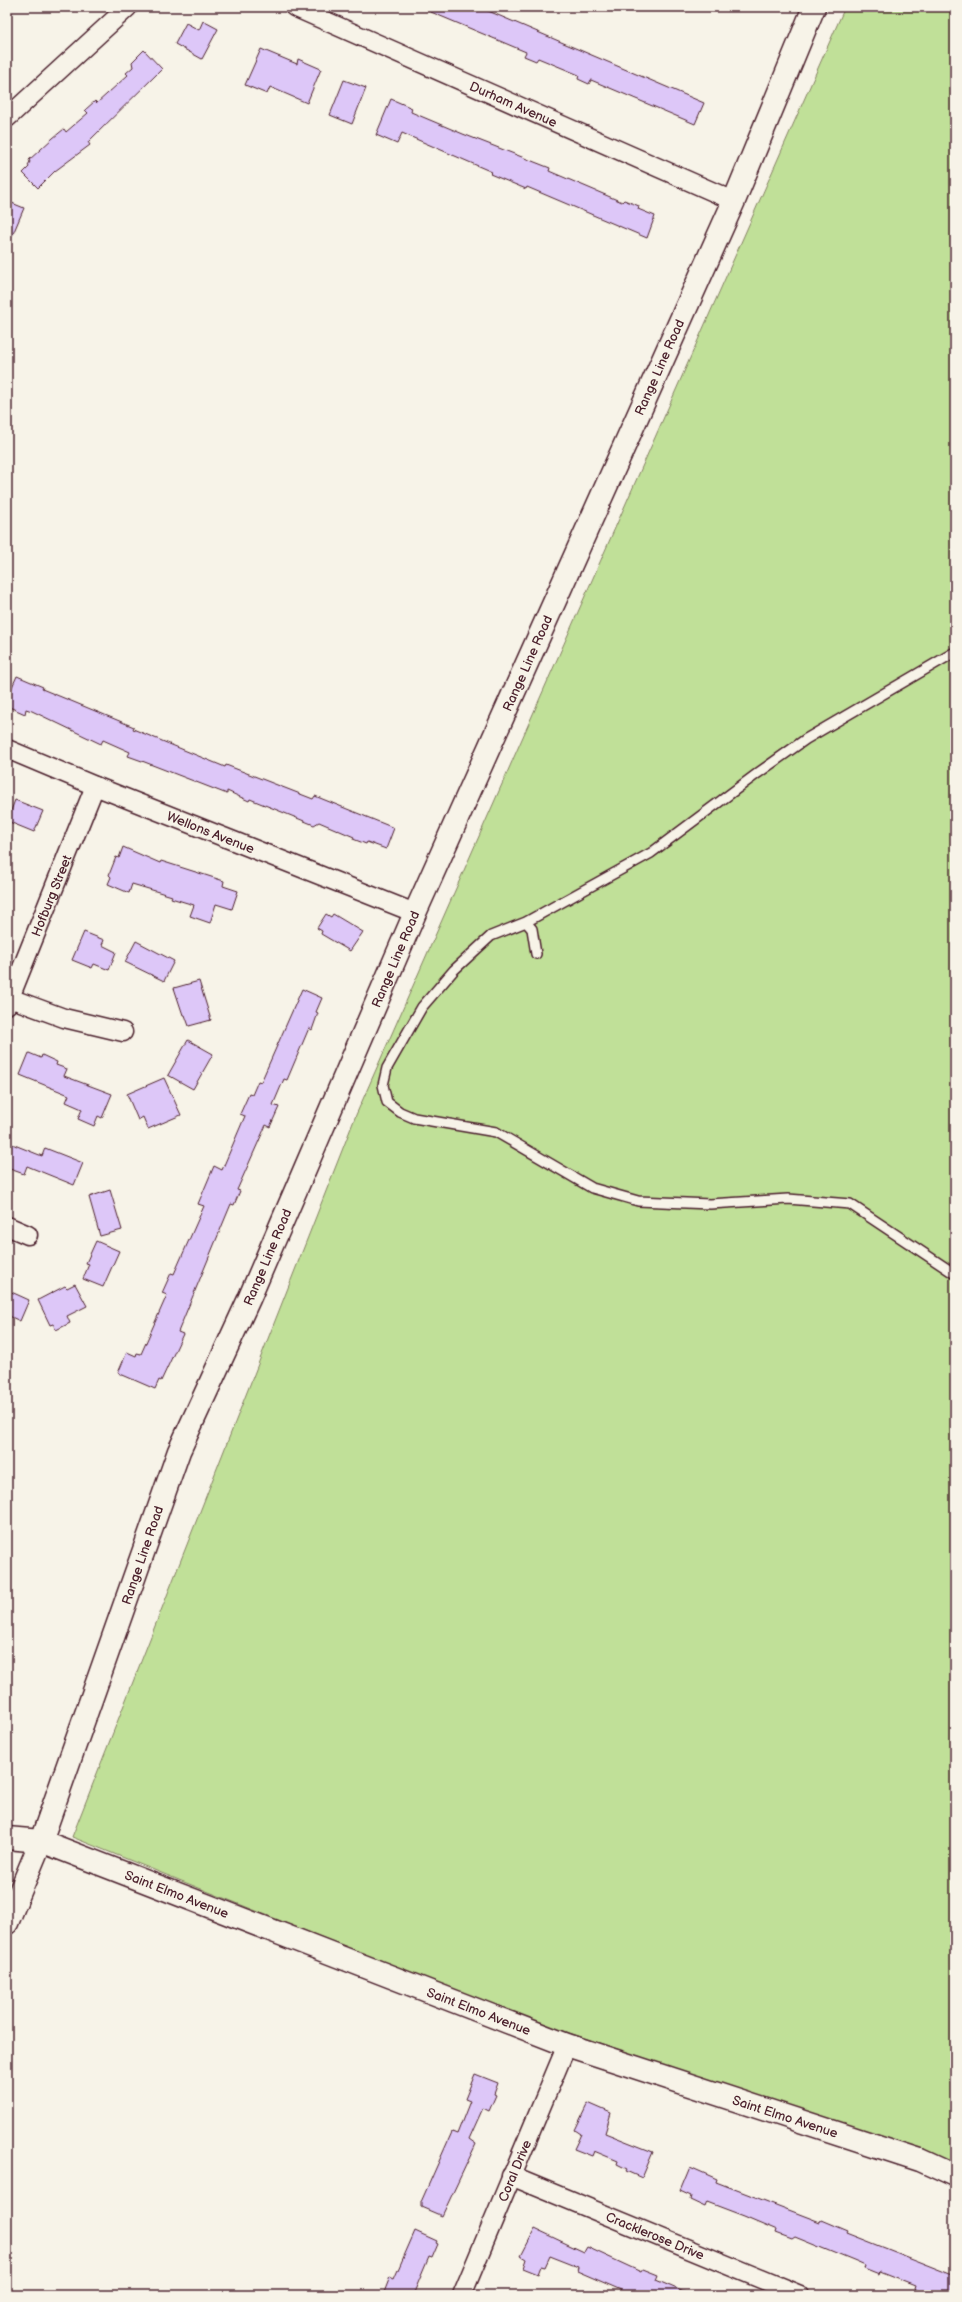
<svg xmlns="http://www.w3.org/2000/svg" width="962" height="2302" font-family="'Balsamiq Sans',sans-serif">
  <style>
    .green { fill: #c0e098; stroke: #858062 }
    .building { fill: #ddc7f8; stroke: #4a1f2b }
    .lines { fill: none; stroke-linecap: round; stroke-linejoin: round }
    .service-casing { stroke: #4a1f2b; stroke-width: 12 }
    .minor-casing { stroke: #4a1f2b; stroke-width: 21 }
    .tertiary-casing { stroke: #4a1f2b; stroke-width: 25 }
    .secondary-casing { stroke: #4a1f2b; stroke-width: 25 }
    .service { stroke: #f7f3e8; stroke-width: 9 }
    .minor { stroke: #f7f3e8; stroke-width: 18 }
    .tertiary { stroke: #f7f3e8; stroke-width: 22 }
    .secondary { stroke: #f7f3e8; stroke-width: 22 }
    .labels { text-anchor: middle; stroke-width: 3; stroke-linejoin: round; paint-order: stroke }
    .street-label { font-size: 13px; fill: #4a1f2b; stroke: #f7f3e8 }
  </style>
  <rect width="100%" height="100%" fill="#f7f3e8"/>
  <filter id="ink" filterUnits="userSpaceOnUse"><feTurbulence type="fractalNoise" baseFrequency=".025" numOctaves="2"/><feDisplacementMap in="SourceGraphic" scale="8" xChannelSelector="R" yChannelSelector="G"/><feConvolveMatrix kernelMatrix="1 2 1 2 8 2 1 2 1" color-interpolation-filters="sRGB"/></filter>
  <g filter="url(#ink)">
    <path class="green" d="M 845,7 L 955,7 L 955,2163 L 510,2013 L 72,1837 L 356,1115 Z"/>
    <path class="building" d="M 419,7 L 479,7 L 704,103 L 695,124 L 591,80 L 589,84 L 578,79 L 579,75 L 538,58 L 536,61 L 524,56 L 526,52 Z
      M 203,21 L 218,29 L 202,59 L 175,44 L 186,23 L 199,30 Z
      M 261,49 L 297,64 L 298,59 L 321,69 L 307,103 L 270,87 L 267,94 L 245,85 Z
      M 144,50 L 162,69 L 88,142 L 90,145 L 55,171 L 38,188 L 23,173 L 29,167 L 28,165 L 30,162 L 29,160 L 53,138 L 64,129 L 66,132 L 88,113 L 85,110 L 95,101 L 97,103 L 128,75 L 126,73 L 133,67 L 132,62 Z
      M 344,80 L 366,88 L 352,124 L 330,115 Z
      M 391,99 L 412,108 L 411,112 L 463,134 L 550,168 L 549,171 L 556,174 L 622,202 L 624,200 L 639,206 L 638,209 L 655,216 L 647,238 L 527,187 L 526,189 L 490,174 L 492,172 L 402,133 L 397,144 L 376,135 Z
      M 7,201 L 24,208 L 7,248 Z
      M 17,676 L 43,687 L 42,689 L 134,727 L 133,729 L 225,767 L 226,765 L 313,799 L 315,796 L 394,828 L 386,849 L 367,842 L 366,844 L 353,839 L 354,837 L 319,822 L 314,825 L 250,799 L 249,801 L 227,791 L 227,794 L 142,761 L 128,756 L 130,752 L 103,740 L 101,744 L 32,711 L 26,709 L 25,714 L 7,706 L 7,698 Z
      M 15,800 L 43,811 L 34,832 L 7,821 Z
      M 123,847 L 160,863 L 161,861 L 224,881 L 223,886 L 238,891 L 232,909 L 216,904 L 210,923 L 190,916 L 194,905 L 171,898 L 172,896 L 132,884 L 129,893 L 108,884 L 111,877 L 109,875 L 116,857 L 119,858 Z
      M 326,914 L 331,917 L 333,914 L 363,932 L 350,951 L 321,934 L 322,931 L 317,928 Z
      M 84,932 L 104,940 L 102,945 L 116,952 L 109,970 L 94,964 L 92,968 L 72,960 Z
      M 136,941 L 174,961 L 164,981 L 125,962 Z
      M 199,981 L 211,1020 L 189,1026 L 185,1015 L 183,1015 L 174,988 Z
      M 302,989 L 322,998 L 316,1012 L 318,1013 L 312,1030 L 309,1028 L 287,1080 L 284,1079 L 273,1105 L 279,1107 L 270,1127 L 266,1125 L 237,1190 L 240,1191 L 234,1205 L 231,1204 L 226,1216 L 178,1332 L 183,1334 L 161,1381 L 159,1380 L 155,1389 L 118,1373 L 127,1352 L 136,1356 L 137,1353 L 141,1354 L 167,1295 L 162,1293 L 171,1273 L 174,1274 L 204,1206 L 198,1204 L 214,1166 L 222,1170 L 245,1116 L 240,1114 L 249,1094 L 252,1095 L 258,1081 L 261,1082 Z
      M 188,1040 L 213,1054 L 193,1089 L 168,1075 Z
      M 29,1053 L 41,1058 L 42,1055 L 57,1062 L 56,1065 L 67,1069 L 64,1076 L 112,1094 L 102,1118 L 98,1116 L 94,1126 L 78,1119 L 82,1109 L 66,1102 L 69,1095 L 20,1075 Z
      M 164,1078 L 181,1115 L 148,1129 L 143,1117 L 138,1120 L 127,1094 Z
      M 7,1142 L 42,1156 L 45,1148 L 83,1163 L 74,1185 L 27,1166 L 24,1174 L 7,1168 Z
      M 110,1190 L 122,1230 L 100,1236 L 89,1197 Z
      M 96,1241 L 119,1251 L 103,1287 L 83,1279 L 89,1264 L 86,1263 Z
      M 75,1284 L 87,1306 L 67,1316 L 70,1323 L 56,1330 L 53,1324 L 50,1325 L 38,1300 L 65,1286 L 67,1288 Z
      M 7,1290 L 29,1300 L 20,1321 L 7,1315 Z
      M 475,2074 L 498,2083 L 494,2094 L 496,2095 L 489,2111 L 483,2108 L 469,2139 L 476,2144 L 442,2216 L 421,2207 L 421,2202 L 452,2132 L 457,2134 L 470,2101 L 465,2099 Z
      M 588,2103 L 611,2113 L 605,2133 L 653,2152 L 642,2178 L 626,2171 L 627,2169 L 617,2164 L 618,2161 L 594,2151 L 592,2156 L 574,2149 L 581,2134 L 575,2130 Z
      M 690,2167 L 717,2179 L 716,2182 L 820,2222 L 821,2220 L 847,2231 L 846,2233 L 955,2276 L 955,2295 L 938,2295 L 931,2292 L 929,2295 L 915,2289 L 916,2286 L 880,2272 L 879,2275 L 864,2269 L 865,2266 L 856,2262 L 795,2237 L 792,2239 L 776,2233 L 777,2230 L 744,2216 L 707,2202 L 705,2207 L 690,2200 L 691,2196 L 680,2191 Z
      M 535,2229 L 584,2252 L 587,2247 L 641,2272 L 643,2269 L 658,2275 L 656,2280 L 691,2295 L 628,2295 L 620,2292 L 621,2290 L 577,2271 L 578,2267 L 550,2256 L 545,2267 L 541,2266 L 538,2274 L 523,2268 L 526,2259 L 521,2256 Z
      M 415,2231 L 437,2241 L 436,2243 L 438,2244 L 432,2258 L 429,2257 L 413,2295 L 383,2295 L 390,2277 L 394,2279 Z"/>
    <g class="lines">
      <g class="service-casing">
        <path id="service" d="M 526,922 L 491,936 L 454,970 L 422,1007 L 387,1068 L 383,1085 L 387,1102 L 400,1112 L 414,1118 L 496,1132 L 592,1188 L 638,1201 L 710,1204 L 788,1199 L 850,1204 L 955,1274
          M 536,954 L 532,929 L 526,922 L 651,853 L 758,773 L 806,739 L 955,652"/>
      </g>
      <g class="minor-casing">
        <g id="minor">
          <path id="s1" d="M 294,7 L 734,201"/>
          <path d="M 7,118 L 128,7"/>
          <path id="s2" d="M 7,749 L 95,786 L 415,913"/>
          <path d="M 7,997 L 64,1018 L 123,1032"/>
          <path id="s3" d="M 7,1005 L 95,786"/>
          <path d="M 7,1226 L 28,1235"/>
          <path id="s4" d="M 511,2176 L 800,2295"/>
          <path id="s5" d="M 462,2295 L 567,2045"/>
        </g>
      </g>
      <g class="tertiary-casing">
        <g id="tertiary">
          <path id="s6" d="M 814,7 L 734,201 L 415,913 L 249,1299 L 179,1451 L 41,1841 L 567,2045 L 920,2160 L 955,2176"/>
        </g>
      </g>
      <g class="secondary-casing">
        <path id="secondary" d="M 7,1838 L 41,1841 L 7,1923"/>
      </g>
      <use href="#service" class="service"/>
      <use href="#minor" class="minor"/>
      <use href="#tertiary" class="tertiary"/>
      <use href="#secondary" class="secondary"/>
    </g>
  </g>
  <g class="labels">
    <g class="street-label">
      <text dy="5" stroke="none"><textPath href="#s1" startOffset="240">Durham Avenue</textPath></text>
      <text transform="translate(659 367) rotate(-66)" y="5">Range Line Road</text>
      <text transform="translate(527 663) rotate(-66)" y="5">Range Line Road</text>
      <text dy="5" stroke="none"><textPath href="#s2" startOffset="220">Wellons Avenue</textPath></text>
      <text dy="5" stroke="none"><textPath href="#s3" startOffset="118">Hofburg Street</textPath></text>
      <text transform="translate(395 959) rotate(-67)" y="5">Range Line Road</text>
      <text transform="translate(267 1257) rotate(-67)" y="5">Range Line Road</text>
      <text transform="translate(142 1555) rotate(-71)" y="5">Range Line Road</text>
      <text dy="5" stroke="none"><textPath href="#s6" startOffset="2137">Saint Elmo Avenue</textPath></text>
      <text dy="5" stroke="none"><textPath href="#s6" startOffset="2461">Saint Elmo Avenue</textPath></text>
      <text dy="5" stroke="none"><textPath href="#s6" startOffset="2785">Saint Elmo Avenue</textPath></text>
      <text dy="5" stroke="none"><textPath href="#s5" startOffset="135">Coral Drive</textPath></text>
      <text dy="5" stroke="none"><textPath href="#s4" startOffset="156">Cracklerose Drive</textPath></text>
    </g>
  </g>
  <rect width="962" height="2302" fill="none" stroke="#f7f3e8" stroke-width="24"/>
  <rect x="12" y="12" width="938" height="2278" fill="none" stroke="#4a1f2b" stroke-width="1.5" filter="url(#ink)"/>
</svg>
